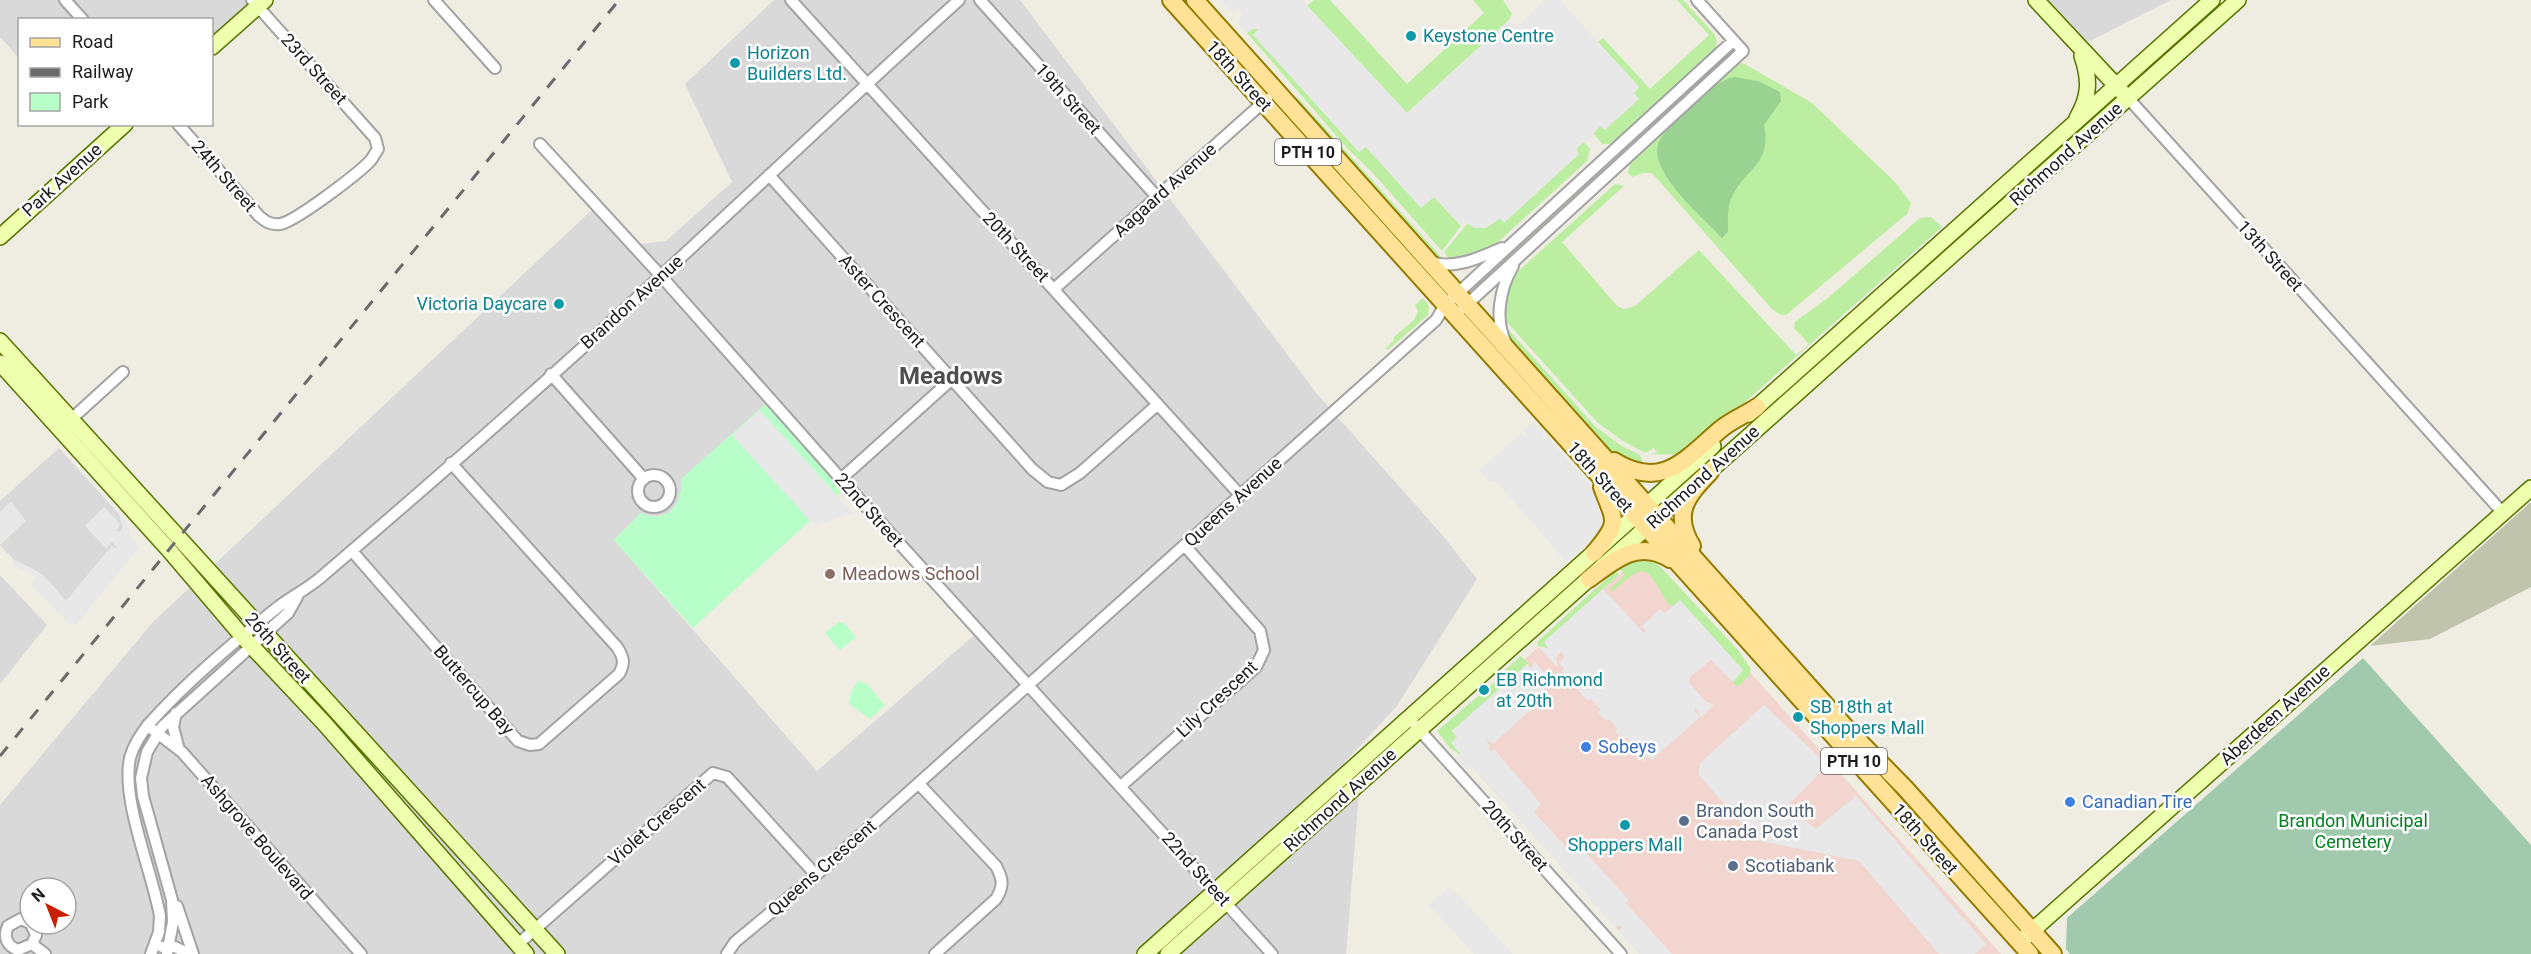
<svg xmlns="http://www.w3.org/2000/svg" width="2531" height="954" font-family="Roboto,sans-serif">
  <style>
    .residential { fill: #dad9d9; fill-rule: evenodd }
    .commercial { fill: #f1d5ce }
    .construction { fill: #c0c4ac }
    .grass { fill: #bbeea1 }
    .forest { fill: #9ad291 }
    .cemetery { fill: #a0c9ad }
    .park { fill: #b8fec9 }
    .parking { fill: #e8e8e8 }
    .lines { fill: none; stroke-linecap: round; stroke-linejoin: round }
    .street-casing { stroke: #a3a3a3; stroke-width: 14 }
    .secondary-casing { stroke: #567600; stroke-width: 18 }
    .primary-casing { stroke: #947b00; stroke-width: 20 }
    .street { stroke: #fff; stroke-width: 10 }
    .secondary { stroke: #eeffae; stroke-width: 15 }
    .primary { stroke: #ffe295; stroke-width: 16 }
    .rail { stroke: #6a6a6a; stroke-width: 3; stroke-dasharray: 12 12; stroke-linecap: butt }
    .culture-dot { fill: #0f9aa8; stroke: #fff; stroke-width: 2 }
    .education-dot { fill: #8d6e63; stroke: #fff; stroke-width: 2 }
    .shop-dot { fill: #3f7fe0; stroke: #fff; stroke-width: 2 }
    .service-dot { fill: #5c6f8a; stroke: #fff; stroke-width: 2 }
    .labels { text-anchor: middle; stroke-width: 5; stroke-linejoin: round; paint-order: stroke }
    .shield { fill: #fff; stroke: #606060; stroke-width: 1.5 }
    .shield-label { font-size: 16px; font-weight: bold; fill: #1c1c1c }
    .culture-label { font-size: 18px; fill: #0d838f; stroke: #fff; text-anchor: start }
    .street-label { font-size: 18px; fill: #1c1c1c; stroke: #fff }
    .education-label { font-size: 18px; fill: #785e54; stroke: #fff; text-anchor: start }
    .shop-label { font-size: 18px; fill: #366cbe; stroke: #fff; text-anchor: start }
    .service-label { font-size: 18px; fill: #4e5e75; stroke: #fff; text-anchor: start }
    .park-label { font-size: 18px; fill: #028221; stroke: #fff }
    .district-label { font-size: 24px; font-weight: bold; fill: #4f4f4f; stroke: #fff }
  </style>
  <rect width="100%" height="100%" fill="#efece1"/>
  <path class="residential" d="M 0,0 L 268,0 L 212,50 L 212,20 L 20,20 L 19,58 L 0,37 Z
    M 774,0 L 1020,0 L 1317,394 L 1444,537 L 1477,579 L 1397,706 L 1344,763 L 1360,781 L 1346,954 L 0,954 L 0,805 L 152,623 L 596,206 L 632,245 L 666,241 L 732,182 L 685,84 ZM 770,400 L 978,632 L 817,771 L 614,540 L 641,514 L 651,518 L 669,513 L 680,499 L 682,491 ZM 30,888 L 66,888 L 66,924 L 30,924 Z
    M 2036,0 L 2171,0 L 2078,47 Z
    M 59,448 L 119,514 L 123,527 L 119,532 L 85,524 L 105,547 L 112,541 L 118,548 L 116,550 L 112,546 L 66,601 L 44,576 L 31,568 L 14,560 L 0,545 L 25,521 L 11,502 L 0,512 L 0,501 Z
    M 0,575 L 47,625 L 0,684 Z"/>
  <path class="commercial" d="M 1635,561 L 1652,562 L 2001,954 L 1640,954 L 1442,733 Z"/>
  <path class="construction" d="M 2531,502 L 2531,587 L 2430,639 L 2370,646 Z"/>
  <path class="grass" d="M 1314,0 L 1330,0 L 1407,84 L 1484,13 L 1473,0 L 1503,0 L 1512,14 L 1509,20 L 1407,113 L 1307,6 Z
    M 1677,0 L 1683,0 L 1715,35 L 1717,43 L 1715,49 L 1616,141 L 1610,144 L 1602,144 L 1593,133 L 1600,126 L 1605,130 L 1639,87 L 1598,42 L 1603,38 L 1650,89 L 1709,35 Z
    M 1252,29 L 1258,29 L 1254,35 L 1359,152 L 1365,146 L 1421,207 L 1434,197 L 1461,226 L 1442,251 L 1371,171 L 1347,148 L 1247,33 Z
    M 1727,53 L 1728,58 L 1621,156 L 1618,156 Z
    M 1743,63 L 1812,103 L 1895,182 L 1911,203 L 1907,214 L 1896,223 L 1786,315 L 1779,314 L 1771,308 L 1652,173 L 1643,173 L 1632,177 L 1628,173 L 1631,160 L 1735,65 Z
    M 1297,97 L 1443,259 L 1435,258 L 1293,101 Z
    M 1584,142 L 1590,149 L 1587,161 L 1497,243 L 1480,252 L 1449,259 L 1444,252 L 1467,224 C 1480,231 1490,227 1500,218 L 1504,222 L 1579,154 L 1575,149 Z
    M 1601,168 L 1604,171 L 1475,290 L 1472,287 Z
    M 1615,184 L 1624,186 L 1562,242 L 1617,306 L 1624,309 L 1635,306 L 1699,250 L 1796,355 L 1809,344 L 1794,328 L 1795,322 L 1829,297 L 1920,218 L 1931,217 L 1942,227 L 1698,444 L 1682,455 L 1651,454 L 1657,452 L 1654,448 L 1645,453 L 1623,441 L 1598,423 L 1504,319 L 1504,307 L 1512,277 Z
    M 1942,230 L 1943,232 L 1745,409 L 1733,417 Z
    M 1423,298 L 1429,306 L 1428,315 L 1389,349 L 1385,349 L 1394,340 L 1394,337 L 1414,320 L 1418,311 L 1415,305 Z
    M 1505,326 L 1595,426 L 1620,445 L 1640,455 L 1645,468 L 1623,460 L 1606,448 L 1515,347 Z
    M 1640,556 L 1655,561 L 1738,650 L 1751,669 L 1749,676 L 1737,687 L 1733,682 L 1742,670 L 1680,601 L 1674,606 L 1669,605 C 1645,567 1649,559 1612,592 L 1610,589 L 1625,575 L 1618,567 Z
    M 1615,571 L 1619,575 L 1544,642 L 1548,648 L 1538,646 L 1537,642 Z
    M 1521,656 L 1533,668 L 1527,664 L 1452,731 L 1457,737 L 1461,755 L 1450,748 L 1437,731 L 1496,681 L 1495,679 Z"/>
  <path class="forest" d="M 1734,77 L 1758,81 L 1780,92 L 1781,101 L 1764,125 C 1772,166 1745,167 1731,199 C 1727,208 1728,222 1728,232 L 1722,238 C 1704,218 1641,167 1661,138 C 1667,129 1678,120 1686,112 C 1699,99 1716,81 1734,77 Z"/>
  <path class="cemetery" d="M 2363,658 L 2531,845 L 2531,954 L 2070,954 L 2066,949 L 2067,918 Z"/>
  <path class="park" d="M 770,400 L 848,486 L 693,628 L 614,540 L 641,513 C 668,524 683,505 681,479 Z
    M 839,622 L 844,623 L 856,637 L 840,650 L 825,633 Z
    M 858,681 L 867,684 L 885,705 L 870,719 L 849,704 L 851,692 Z"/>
  <path class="parking" d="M 1221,0 L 1302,0 L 1407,113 L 1509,20 L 1516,27 L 1545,0 L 1560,0 L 1639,87 L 1634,93 L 1639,99 L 1605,130 L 1600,126 L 1586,143 L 1583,142 L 1576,149 L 1579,154 L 1504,223 L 1500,218 L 1486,228 L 1475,228 L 1466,222 L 1461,226 L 1434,197 L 1421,208 L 1366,147 L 1359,152 L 1253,35 L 1258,29 L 1252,29 L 1247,33 L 1238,22 L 1242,16 L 1241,9 L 1234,14 Z
    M 760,410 L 853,513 L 815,526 L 732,435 Z
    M 1533,422 L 1544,435 L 1540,440 L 1542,441 L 1547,437 L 1592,487 L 1599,500 L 1595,504 L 1601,512 L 1600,521 L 1604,526 L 1603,528 L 1566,562 L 1497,482 L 1489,481 L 1480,470 L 1521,433 L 1527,438 L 1524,430 Z
    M 11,502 L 26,521 L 0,543 L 0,512 Z
    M 104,507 L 120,524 L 116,531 L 119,532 L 123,527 L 119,514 L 128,524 L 130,536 L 139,547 L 76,625 L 73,623 L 70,625 L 31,584 L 35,578 L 27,571 L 12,566 L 14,560 L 31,568 L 44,576 L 66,601 L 112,546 L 118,549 L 112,542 L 106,548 L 85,526 Z
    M 1603,589 L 1644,633 L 1646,631 L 1642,626 L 1660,609 L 1665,613 L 1680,600 L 1743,670 L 1733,682 L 1711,660 L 1689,678 L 1689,683 L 1705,701 L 1714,705 L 1701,717 L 1698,710 L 1695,709 L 1695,711 L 1700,717 L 1652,760 L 1645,755 L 1644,762 L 1633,751 L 1635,748 L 1627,738 L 1623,740 L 1615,731 L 1618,729 L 1609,719 L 1606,721 L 1598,712 L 1601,710 L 1596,704 L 1591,699 L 1588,701 L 1578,690 L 1581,687 L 1572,678 L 1569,677 L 1569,679 L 1561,671 L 1564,669 L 1559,663 L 1565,657 L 1561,652 L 1556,658 L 1558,668 L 1539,647 L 1548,648 L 1544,642 Z
    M 1532,659 L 1560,689 L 1551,685 L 1543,687 L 1547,695 L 1493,744 L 1486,739 L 1490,746 L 1488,748 L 1491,752 L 1494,749 L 1541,804 L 1534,812 L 1567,848 L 1575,841 L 1629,900 L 1626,903 L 1672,954 L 1640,954 L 1620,933 L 1619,930 L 1622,927 L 1620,925 L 1616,928 L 1472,766 L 1470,766 L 1468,771 L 1454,756 L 1462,756 L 1451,743 L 1457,737 L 1452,731 L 1527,664 L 1532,669 L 1534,663 Z
    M 1764,705 L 1828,765 L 1787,806 L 1816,829 L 1856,796 L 1986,944 L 1975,954 L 1939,954 L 1859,861 L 1756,840 L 1698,774 L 1700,763 Z
    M 1450,886 L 1513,954 L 1474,954 L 1429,905 Z"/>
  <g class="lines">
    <g class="street-casing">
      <path id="street" d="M 65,0 L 83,20
        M 434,0 L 495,68
        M 791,0 L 1240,495
        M 980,0 L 1157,197
        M 2128,98 L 2503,513
        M 178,124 L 259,216 C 266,222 271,225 280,224 C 295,222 359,173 370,161 C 373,158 375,153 378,149 L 375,138 L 252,0
        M 540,144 L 661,276 L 841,479 L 1272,954
        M 769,175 L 1032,469 L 1048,482 L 1061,485 L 1080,473 L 1157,405
        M 1430,261 C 1452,271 1482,257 1502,248
        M 1054,289 L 1267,99
        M 1463,308 L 1743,51 L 1697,0
        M 1506,343 C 1494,320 1500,288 1513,266
        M 551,374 L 644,479
        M 67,423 L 123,372
        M638 491a16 16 0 1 1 32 0a16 16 0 1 1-32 0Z
        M 841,479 L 952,379
        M 352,551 L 518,741 L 530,745 L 539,744 L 619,674 C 625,663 624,658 617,647 L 451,463
        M 176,713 L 173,727 L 179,750
        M 1415,725 L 1621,954
        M 152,729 L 182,752 L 361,954
        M 919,784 L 996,866 C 1003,879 1004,886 996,899 L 935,954
        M 1121,786 L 1256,667 L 1264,650 L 1260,631 L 1185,546
        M 177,906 L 193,954
        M 30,923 L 21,919 L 8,926 C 3,937 7,946 18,950 L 32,944 L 36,935 L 31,924
        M 32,944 L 45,954
        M 517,945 L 713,773 L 727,777 L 816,875
        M 162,947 L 175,947 L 189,954
        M 151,954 L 159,932 L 160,916 C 152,871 121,800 130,758 C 133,746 140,736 147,726 C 186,682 233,643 278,607 C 291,597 307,589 320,578 C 436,479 551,378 663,274 C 762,183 859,90 959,0
        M 167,954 L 173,922 L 172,900 L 143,796 L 141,778 L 147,752 L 162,727 L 288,613 L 297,597
        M 727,954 L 735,942 L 816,875 L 1436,320 L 1445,305 L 1733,41"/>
    </g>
    <g class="secondary-casing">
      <path id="secondary" d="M 2036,0 L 2122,92
        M 212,47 L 265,0
        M 2077,118 C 2090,96 2090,79 2082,56
        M 0,237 L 125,124
        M 0,341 L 557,954
        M 0,363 L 169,550 L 243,637 L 324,723 L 526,954
        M 1749,414 L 2212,0
        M 2024,938 L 2531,488
        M 1145,954 L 1713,446
        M 1168,954 L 2238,0"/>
    </g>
    <g class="primary-casing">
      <path id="primary" d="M 1171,0 L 2030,954
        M 1195,0 L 1849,731 L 1905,788 L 2053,954
        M 1614,461 C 1663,491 1685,459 1721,429 C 1732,420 1745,415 1757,407
        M 1692,546 C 1672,513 1687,496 1710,472
        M 1594,553 C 1621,521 1615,522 1602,487
        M 1589,579 C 1615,560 1638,539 1670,559"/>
    </g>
    <use href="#street" class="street"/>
    <use href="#secondary" class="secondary"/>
    <use href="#primary" class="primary"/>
    <path class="rail" d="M 0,756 L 619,0"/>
  </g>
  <g class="culture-dot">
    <circle cx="1411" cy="36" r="6"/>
    <circle cx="735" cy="63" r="6"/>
    <circle cx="559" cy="304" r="6"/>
    <circle cx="1484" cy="690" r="6"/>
    <circle cx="1798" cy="717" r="6"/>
    <circle cx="1625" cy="825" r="6"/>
  </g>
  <circle class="education-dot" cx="830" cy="574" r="6"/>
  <g class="shop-dot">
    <circle cx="1586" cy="747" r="6"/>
    <circle cx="2070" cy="802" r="6"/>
  </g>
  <g class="service-dot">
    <circle cx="1684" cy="821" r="6"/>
    <circle cx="1733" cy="866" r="6"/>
  </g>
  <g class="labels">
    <g class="shield">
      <rect x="1275" y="139" width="66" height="26" rx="4.5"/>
      <rect x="1821" y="748" width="66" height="26" rx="4.5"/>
    </g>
    <g class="shield-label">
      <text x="1308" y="158">PTH 10</text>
      <text x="1854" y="767">PTH 10</text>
    </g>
    <g class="culture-label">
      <text x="1423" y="42">Keystone Centre</text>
      <text x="747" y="59">Horizon<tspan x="747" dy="21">Builders Ltd.</tspan></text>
      <text x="547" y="310" text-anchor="end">Victoria Daycare</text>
      <text x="1496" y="686">EB Richmond<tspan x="1496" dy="21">at 20th</tspan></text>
      <text x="1810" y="713">SB 18th at<tspan x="1810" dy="21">Shoppers Mall</tspan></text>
      <text x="1625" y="851" text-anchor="middle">Shoppers Mall</text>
    </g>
    <g class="street-label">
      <text transform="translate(314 69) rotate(48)" y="6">23rd Street</text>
      <text transform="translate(1239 76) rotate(48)" y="6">18th Street</text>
      <text transform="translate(1068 99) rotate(48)" y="6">19th Street</text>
      <text transform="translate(2066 154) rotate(-42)" y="6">Richmond Avenue</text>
      <text transform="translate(224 176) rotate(49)" y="6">24th Street</text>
      <text transform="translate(62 180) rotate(-42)" y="6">Park Avenue</text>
      <text transform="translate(1165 190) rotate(-42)" y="6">Aagaard Avenue</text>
      <text transform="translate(1016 247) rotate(47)" y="6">20th Street</text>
      <text transform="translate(2270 256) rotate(48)" y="6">13th Street</text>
      <text transform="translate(882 301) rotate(48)" y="6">Aster Crescent</text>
      <text transform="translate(632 302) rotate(-42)" y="6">Brandon Avenue</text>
      <text transform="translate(1600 477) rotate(48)" y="6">18th Street</text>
      <text transform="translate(1703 477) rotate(-42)" y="6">Richmond Avenue</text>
      <text transform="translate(1233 502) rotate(-42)" y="6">Queens Avenue</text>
      <text transform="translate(869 510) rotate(48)" y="6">22nd Street</text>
      <text transform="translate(278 648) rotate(48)" y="6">26th Street</text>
      <text transform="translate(474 690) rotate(49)" y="6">Buttercup Bay</text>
      <text transform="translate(1217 699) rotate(-43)" y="6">Lily Crescent</text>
      <text transform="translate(2275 715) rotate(-42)" y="6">Aberdeen Avenue</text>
      <text transform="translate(1340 800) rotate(-42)" y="6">Richmond Avenue</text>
      <text transform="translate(657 822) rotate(-41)" y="6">Violet Crescent</text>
      <text transform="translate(1515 836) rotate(48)" y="6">20th Street</text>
      <text transform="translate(257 837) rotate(49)" y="6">Ashgrove Boulevard</text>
      <text transform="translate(1925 839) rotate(48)" y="6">18th Street</text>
      <text transform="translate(822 868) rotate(-41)" y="6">Queens Crescent</text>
      <text transform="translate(1196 869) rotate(48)" y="6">22nd Street</text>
    </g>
    <g class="education-label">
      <text x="842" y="580">Meadows School</text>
    </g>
    <g class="shop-label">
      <text x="1598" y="753">Sobeys</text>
      <text x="2082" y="808">Canadian Tire</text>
    </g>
    <g class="service-label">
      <text x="1696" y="817">Brandon South<tspan x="1696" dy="21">Canada Post</tspan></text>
      <text x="1745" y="872">Scotiabank</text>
    </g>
    <g class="park-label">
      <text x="2353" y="827">Brandon Municipal<tspan x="2353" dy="21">Cemetery</tspan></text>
    </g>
    <g class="district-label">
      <text x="951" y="384">Meadows</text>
    </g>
  </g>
  <rect x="18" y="18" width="195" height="108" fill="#ffffff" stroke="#a4a4a4" stroke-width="1.5"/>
  <rect x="30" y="38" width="30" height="9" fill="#ffe295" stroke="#a4a4a4" stroke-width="1.5"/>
  <text x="72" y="48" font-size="18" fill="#1c1c1c">Road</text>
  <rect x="30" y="68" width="30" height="9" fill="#6a6a6a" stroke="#a4a4a4" stroke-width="1.5"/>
  <text x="72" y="78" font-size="18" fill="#1c1c1c">Railway</text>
  <rect x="30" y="93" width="30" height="18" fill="#b8fec9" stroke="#a4a4a4" stroke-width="1.5"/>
  <text x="72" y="108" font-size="18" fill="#1c1c1c">Park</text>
  <g transform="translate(48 906) rotate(318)"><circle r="28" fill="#ffffff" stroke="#a4a4a4" stroke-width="1.5"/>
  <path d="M0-4.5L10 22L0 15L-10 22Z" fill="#c82000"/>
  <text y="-9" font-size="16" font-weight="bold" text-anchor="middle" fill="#1c1c1c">N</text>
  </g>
</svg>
